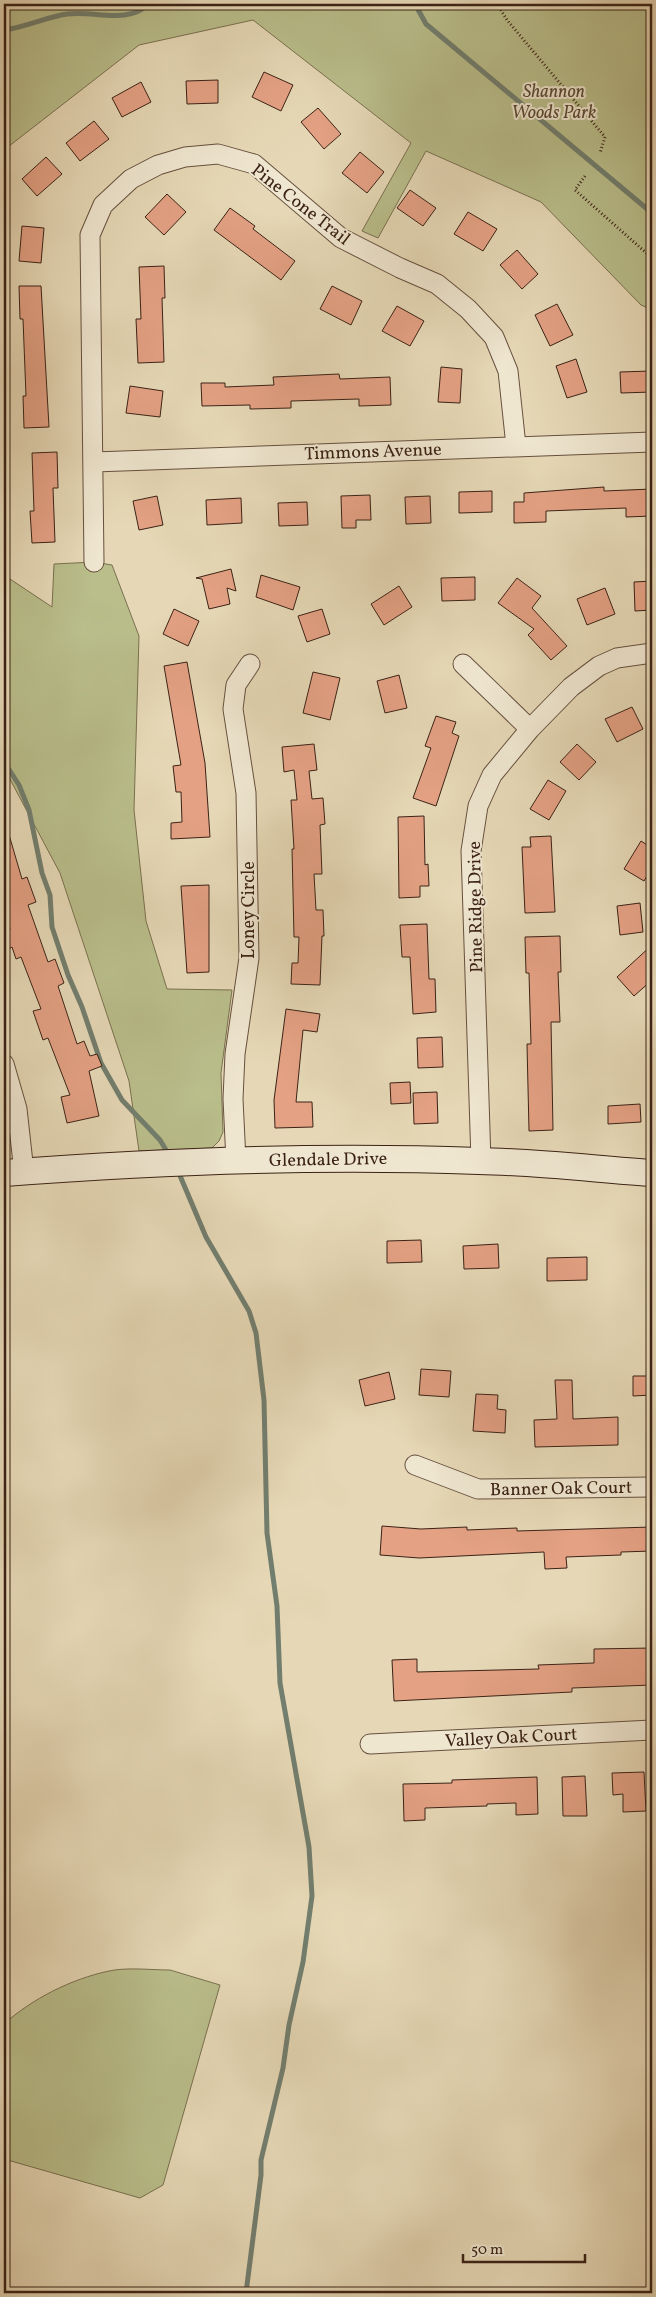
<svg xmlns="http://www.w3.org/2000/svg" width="656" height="2297" font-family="Vollkorn,serif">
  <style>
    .green { fill: #b9be8b; stroke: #7a7050 }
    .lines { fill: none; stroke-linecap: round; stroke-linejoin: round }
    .stream { stroke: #727e6e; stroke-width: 5 }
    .building { fill: #e4a184; stroke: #3b2216 }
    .street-casing { stroke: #66503e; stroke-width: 21 }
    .secondary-casing { stroke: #3b2216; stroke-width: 28 }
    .path { stroke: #3b2216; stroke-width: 3; stroke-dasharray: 1 2.5; stroke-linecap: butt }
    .street { stroke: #efe6d0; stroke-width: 19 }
    .secondary { stroke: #efe6d0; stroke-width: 26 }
    .labels { text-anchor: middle; stroke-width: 4; stroke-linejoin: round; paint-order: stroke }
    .park-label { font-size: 18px; font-style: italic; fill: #5a4933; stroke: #efe6d0 }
    .street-label { font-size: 18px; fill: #3b2216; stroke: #efe6d0 }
  </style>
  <rect width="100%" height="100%" fill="#e6d8b6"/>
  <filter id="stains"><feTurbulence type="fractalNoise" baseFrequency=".004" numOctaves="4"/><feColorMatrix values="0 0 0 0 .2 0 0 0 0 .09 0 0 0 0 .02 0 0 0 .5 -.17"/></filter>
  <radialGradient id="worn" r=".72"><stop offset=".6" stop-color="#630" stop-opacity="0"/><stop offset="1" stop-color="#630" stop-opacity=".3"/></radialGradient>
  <path class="green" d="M 4,4 L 652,4 L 652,310 L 641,305 L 541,202 L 426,151 L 378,238 L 362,231 L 411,143 L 253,20 L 139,45 L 4,150 Z
    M 94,562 L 112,565 L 139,636 L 134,810 L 146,921 L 167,989 L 232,990 L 221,1073 L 223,1132 L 219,1141 L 212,1148 L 139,1151 L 129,1081 L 60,873 L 4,768 L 4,575 L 52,607 L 54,564 Z
    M 170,1970 L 220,1985 L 163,2185 L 140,2198 L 4,2159 L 4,2024 C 32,1999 71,1979 109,1971 C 127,1967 151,1970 170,1970 Z"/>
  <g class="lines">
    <path class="stream" d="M 415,4 L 426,24 L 652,213
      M 4,30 C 26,27 46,17 67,14 C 94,10 127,25 149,4
      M 4,762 L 19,785 L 29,810 L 42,873 L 50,895 L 52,927 L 68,975 L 82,1007 L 101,1063 L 122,1100 L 160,1140 L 169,1155
      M 178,1171 L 206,1237 L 249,1311 L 256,1333 L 264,1400 L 267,1533 L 277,1606 L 280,1683 L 309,1847 L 312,1896 L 303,1962 L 289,2025 L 283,2068 L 261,2160 L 261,2175 L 246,2293"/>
  </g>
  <path class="building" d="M 264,72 L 293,85 L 281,111 L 252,97 Z
    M 218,80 L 218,103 L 187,104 L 186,81 Z
    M 141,82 L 151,102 L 122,117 L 112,98 Z
    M 318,108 L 341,134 L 324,149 L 301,122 Z
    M 94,121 L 109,139 L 80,161 L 66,143 Z
    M 360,152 L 384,172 L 367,193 L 342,173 Z
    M 46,157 L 62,174 L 37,196 L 22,179 Z
    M 410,190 L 436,208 L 423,226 L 397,208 Z
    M 167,194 L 186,212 L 164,235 L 145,217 Z
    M 230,208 L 255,226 L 253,229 L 295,261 L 281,280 L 214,230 Z
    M 468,212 L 497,229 L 483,251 L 454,234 Z
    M 22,226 L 44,228 L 41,263 L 19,261 Z
    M 517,250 L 538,274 L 522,289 L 500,265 Z
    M 164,266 L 165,298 L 162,298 L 164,362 L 138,363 L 136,319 L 141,319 L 139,267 Z
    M 19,286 L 41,286 L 49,427 L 24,428 L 23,396 L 26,396 L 23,319 L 20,319 Z
    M 332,286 L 362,301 L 351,325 L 320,309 Z
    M 557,304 L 573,335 L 550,346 L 535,315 Z
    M 397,306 L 424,321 L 410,346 L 382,331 Z
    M 576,359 L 587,392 L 567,398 L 556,366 Z
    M 441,367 L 462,369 L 460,403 L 438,402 Z
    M 651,371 L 652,392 L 621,393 L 620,372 Z
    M 339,374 L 340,379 L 390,377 L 391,405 L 359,406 L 359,399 L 291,401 L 291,408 L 250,409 L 250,405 L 202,406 L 201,383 L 225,383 L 225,387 L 274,385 L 273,377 Z
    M 130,386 L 163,391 L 160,417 L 126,413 Z
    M 57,452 L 58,488 L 53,488 L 55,542 L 32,543 L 30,511 L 34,511 L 32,453 Z
    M 604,487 L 604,491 L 652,489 L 652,516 L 626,517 L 626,508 L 546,511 L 546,522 L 514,523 L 514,502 L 524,502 L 524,493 Z
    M 492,491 L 492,512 L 459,513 L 459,492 Z
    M 370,495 L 371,520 L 356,520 L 356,528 L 342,528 L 341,496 Z
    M 157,496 L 163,525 L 139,530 L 133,501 Z
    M 430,496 L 431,523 L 406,524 L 405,497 Z
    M 241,498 L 242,523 L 207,525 L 206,500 Z
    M 307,502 L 308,525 L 279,526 L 278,503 Z
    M 231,569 L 236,591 L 227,588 L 230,604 L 209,609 L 202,579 L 196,578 Z
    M 261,575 L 300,587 L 293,610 L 256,597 Z
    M 475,577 L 475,600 L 442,601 L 441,578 Z
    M 517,578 L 541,596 L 532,608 L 567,646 L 551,660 L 528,635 L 534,629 L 498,603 Z
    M 652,581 L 652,610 L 635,611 L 634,582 Z
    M 399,586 L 412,607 L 384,625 L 371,604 Z
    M 605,588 L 615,614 L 587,625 L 577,599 Z
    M 174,609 L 199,621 L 188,646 L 163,634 Z
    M 322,609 L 330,634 L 307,642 L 298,616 Z
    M 187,662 L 205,763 L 210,837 L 171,839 L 171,823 L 182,822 L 181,792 L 176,792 L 173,766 L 181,765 L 164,666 Z
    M 313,672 L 340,678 L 330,720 L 303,713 Z
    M 399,675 L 407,708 L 385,713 L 377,681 Z
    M 632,707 L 643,729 L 617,742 L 605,719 Z
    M 436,716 L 456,722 L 452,733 L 459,736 L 436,806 L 413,798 L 431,748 L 425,746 Z
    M 314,744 L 317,770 L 309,771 L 312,799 L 323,798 L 325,824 L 320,825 L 322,874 L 314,874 L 316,910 L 323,910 L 324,936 L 322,936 L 320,985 L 291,984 L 292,963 L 298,963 L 299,937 L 294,937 L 292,849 L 294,849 L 291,800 L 297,800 L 294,770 L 284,772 L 282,747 Z
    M 577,744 L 596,762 L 579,780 L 560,762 Z
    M 548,780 L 566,791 L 549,820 L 530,809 Z
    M 424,816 L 425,865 L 428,864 L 429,886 L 420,886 L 420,897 L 399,898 L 398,817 Z
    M 7,828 L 22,879 L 27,877 L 36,902 L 28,905 L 48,962 L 55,959 L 64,983 L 58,986 L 77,1044 L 84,1041 L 90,1056 L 97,1054 L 102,1066 L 89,1071 L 99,1116 L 67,1123 L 61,1097 L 70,1095 L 48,1038 L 43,1040 L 33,1011 L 41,1009 L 21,957 L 16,959 L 12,947 L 9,949 L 4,936 L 4,931 L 10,929 L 4,910 L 4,829 Z
    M 551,836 L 555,912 L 525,913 L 522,847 L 531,847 L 530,837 Z
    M 641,841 L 652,848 L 652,867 L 644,881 L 624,869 Z
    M 209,885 L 209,972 L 187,973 L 181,886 Z
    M 640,903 L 643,932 L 620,935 L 617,906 Z
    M 427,924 L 429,979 L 435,979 L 436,1012 L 413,1014 L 410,957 L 402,957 L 400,925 Z
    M 560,936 L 561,972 L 558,972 L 560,1022 L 551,1022 L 553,1130 L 529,1131 L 527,1044 L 531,1044 L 529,973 L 526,973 L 525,937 Z
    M 652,945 L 652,980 L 634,996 L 617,977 Z
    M 286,1009 L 320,1014 L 317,1032 L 303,1030 L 296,1102 L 312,1102 L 313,1127 L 275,1128 L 274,1100 Z
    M 442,1037 L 443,1067 L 418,1068 L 417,1038 Z
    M 410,1082 L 411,1103 L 391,1104 L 390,1083 Z
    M 437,1092 L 438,1123 L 414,1124 L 413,1093 Z
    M 640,1104 L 641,1122 L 608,1124 L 608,1106 Z
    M 421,1240 L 422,1262 L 387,1263 L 387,1241 Z
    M 498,1244 L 499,1268 L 464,1269 L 463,1246 Z
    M 587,1257 L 587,1280 L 547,1281 L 547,1258 Z
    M 421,1369 L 451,1371 L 449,1397 L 419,1395 Z
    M 389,1372 L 395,1399 L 365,1406 L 359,1380 Z
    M 633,1376 L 652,1376 L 652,1395 L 633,1396 Z
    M 555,1380 L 572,1380 L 573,1419 L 618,1417 L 618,1445 L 535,1447 L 534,1420 L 557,1419 Z
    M 476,1394 L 498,1395 L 497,1409 L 506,1410 L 505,1433 L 473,1431 Z
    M 382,1526 L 421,1529 L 467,1527 L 467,1530 L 517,1528 L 517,1531 L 652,1527 L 652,1551 L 621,1552 L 621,1555 L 566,1557 L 567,1568 L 545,1569 L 544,1552 L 419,1558 L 380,1555 Z
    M 652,1648 L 652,1685 L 572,1688 L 572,1692 L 394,1701 L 392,1660 L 417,1659 L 417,1672 L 539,1669 L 538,1665 L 594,1663 L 594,1649 Z
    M 644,1772 L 646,1811 L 623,1812 L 623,1794 L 613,1795 L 612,1773 Z
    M 585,1776 L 587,1816 L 563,1816 L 562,1777 Z
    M 537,1777 L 538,1814 L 516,1815 L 516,1803 L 487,1804 L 487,1806 L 425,1808 L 425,1820 L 404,1821 L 403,1784 L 452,1783 L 452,1780 Z"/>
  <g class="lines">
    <g class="street-casing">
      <path id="street" d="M 94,462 L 652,442
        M 94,562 L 90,235 L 103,205 L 131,179 L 158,165 L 185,157 L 218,154 L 254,164 L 341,238 L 400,268 L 437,284 L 468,309 L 494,337 L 508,371 L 516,446
        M 463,664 L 530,729
        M 4,1064 L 17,1109 L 24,1172
        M 236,1161 L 233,1099 L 235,1054 L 249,958 L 246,793 L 233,709 L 236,685 L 250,664
        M 481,1161 L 471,851 L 478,806 L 492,775 L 530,729 L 571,687 L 599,666 L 617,658 L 652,653
        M 415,1465 L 478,1489 L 652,1487
        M 370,1744 L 652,1730"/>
    </g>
    <g class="secondary-casing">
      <path id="secondary" d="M 4,1173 C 161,1161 321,1155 479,1161 C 537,1162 595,1169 652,1173"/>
    </g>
    <path class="path" d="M 497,4 L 507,20 L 605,137 L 600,153
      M 585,176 L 575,190 L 652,258"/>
    <use href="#street" class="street"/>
    <use href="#secondary" class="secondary"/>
  </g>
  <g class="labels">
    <g class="park-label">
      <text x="554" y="97">Shannon<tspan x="554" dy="21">Woods Park</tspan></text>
    </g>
    <g class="street-label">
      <text transform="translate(301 204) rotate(38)" y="6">Pine Cone Trail</text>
      <text transform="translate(373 451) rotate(-2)" y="6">Timmons Avenue</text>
      <text transform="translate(475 907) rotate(-91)" y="6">Pine Ridge Drive</text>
      <text transform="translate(248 910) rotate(-90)" y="6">Loney Circle</text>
      <text transform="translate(328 1159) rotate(-1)" y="6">Glendale Drive</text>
      <text transform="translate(561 1488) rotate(-1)" y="6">Banner Oak Court</text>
      <text transform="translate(511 1737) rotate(-3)" y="6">Valley Oak Court</text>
    </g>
  </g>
  <rect width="656" height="2297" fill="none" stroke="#e6d8b6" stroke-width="20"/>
  <rect x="5" y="5" width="646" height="2287" fill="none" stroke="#3b2216" stroke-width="2.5"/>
  <rect x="10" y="10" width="636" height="2277" fill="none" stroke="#3b2216"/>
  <path d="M463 2254v8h122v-8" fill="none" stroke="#3b2216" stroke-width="2.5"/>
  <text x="471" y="2254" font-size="15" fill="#3b2216" stroke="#efe6d0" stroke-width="4" paint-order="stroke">50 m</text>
  <rect width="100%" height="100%" filter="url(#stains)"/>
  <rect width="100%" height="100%" fill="url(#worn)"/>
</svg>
